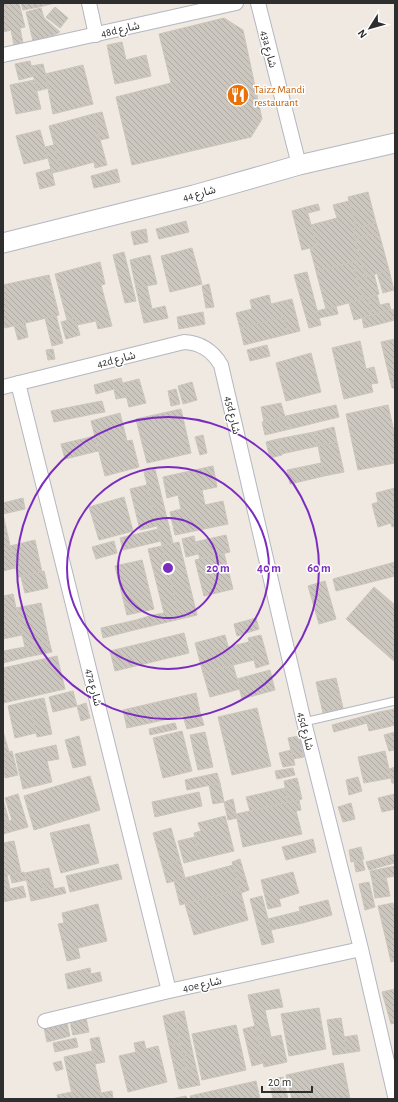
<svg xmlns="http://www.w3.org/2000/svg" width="398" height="1102" font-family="'Alegreya Sans','Noto Sans Arabic',sans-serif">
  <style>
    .building { fill: url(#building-back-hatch); stroke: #cbc5ba }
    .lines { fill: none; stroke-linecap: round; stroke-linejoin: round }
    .lane-casing { stroke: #b4b7c1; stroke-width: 9 }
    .street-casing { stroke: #b4b7c1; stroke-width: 16 }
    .secondary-casing { stroke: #b4b7c1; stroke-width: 21 }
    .lane { stroke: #fff; stroke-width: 7 }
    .street { stroke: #fff; stroke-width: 14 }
    .secondary { stroke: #fff; stroke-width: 19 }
    .ring { fill: none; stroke: #7b2cbf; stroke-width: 2 }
    .labels { text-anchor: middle; stroke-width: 3; stroke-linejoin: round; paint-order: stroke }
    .street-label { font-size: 11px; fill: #2e2e2e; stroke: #fff }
    .food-label { font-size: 11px; fill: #c56008; stroke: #fff; text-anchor: start }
    .centre { fill: #7b2cbf; stroke: #fff; stroke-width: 2 }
    .ring-label { font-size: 12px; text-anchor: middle; font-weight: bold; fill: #7b2cbf; stroke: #fff; stroke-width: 3; stroke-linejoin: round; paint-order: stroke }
  </style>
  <defs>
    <pattern id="building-back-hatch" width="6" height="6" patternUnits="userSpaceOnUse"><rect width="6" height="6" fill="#cbc7bf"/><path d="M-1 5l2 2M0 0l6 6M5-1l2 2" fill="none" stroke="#afaba4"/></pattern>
  </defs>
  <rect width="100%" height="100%" fill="#efe9e1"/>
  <path class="building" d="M 3,3 L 19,3 L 25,27 L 20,28 L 23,43 L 14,45 L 11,30 L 3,32 Z
    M 21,3 L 38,3 L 39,7 L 23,10 Z
    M 38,3 L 55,3 L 39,7 Z
    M 55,7 L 68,18 L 60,28 L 46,17 Z
    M 41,8 L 44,18 L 60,32 L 54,35 L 33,41 L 26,12 Z
    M 224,18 L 243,30 L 262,119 L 251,137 L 132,165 L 116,97 L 171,83 L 159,34 Z
    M 122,42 L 126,60 L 146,55 L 151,76 L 115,84 L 107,45 Z
    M 30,61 L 34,76 L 19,80 L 15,64 Z
    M 43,64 L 49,88 L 37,91 L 31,66 Z
    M 83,65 L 93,104 L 53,114 L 45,74 Z
    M 34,80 L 41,109 L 16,114 L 10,85 Z
    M 102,112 L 109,138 L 100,140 L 93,114 Z
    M 93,114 L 107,165 L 95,168 L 94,162 L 61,171 L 49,126 Z
    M 40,130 L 48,158 L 24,164 L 16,136 Z
    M 54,145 L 61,171 L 52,173 L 45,147 Z
    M 51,169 L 55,185 L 40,189 L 36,173 Z
    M 117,169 L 120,182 L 94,188 L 91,176 Z
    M 368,192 L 376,223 L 356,228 L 348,197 Z
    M 349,201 L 356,228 L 353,229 L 361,260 L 316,271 L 310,248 L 317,246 L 311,225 L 337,218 L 333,205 Z
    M 318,204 L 320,210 L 308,213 L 306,207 Z
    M 306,207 L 317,246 L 302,250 L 292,211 Z
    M 186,221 L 189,232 L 159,239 L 156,229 Z
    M 376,223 L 379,233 L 355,239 L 353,229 Z
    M 146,229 L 148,242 L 134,245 L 131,232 Z
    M 379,233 L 389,270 L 365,277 L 355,239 Z
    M 192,248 L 202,284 L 170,292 L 161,256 Z
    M 124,252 L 136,301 L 125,303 L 113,255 Z
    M 150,255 L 157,284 L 136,288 L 130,260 Z
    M 361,260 L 365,277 L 374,274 L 379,294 L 363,299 L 352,262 Z
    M 100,262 L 105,284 L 101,285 L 112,326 L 98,329 L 96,321 L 77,325 L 75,318 L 67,320 L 55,274 Z
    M 352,262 L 363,299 L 326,309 L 316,271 Z
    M 389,270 L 394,290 L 383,293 L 377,273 Z
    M 307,272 L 321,325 L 309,328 L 294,275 Z
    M 49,275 L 59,315 L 5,328 L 3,318 L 3,285 Z
    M 209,284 L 214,307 L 206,308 L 202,286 Z
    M 147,286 L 152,309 L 165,306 L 168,318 L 144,323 L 136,288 Z
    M 269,295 L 271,304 L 292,299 L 300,331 L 288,334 L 284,317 L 240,328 L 236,313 L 252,309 L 250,300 Z
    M 377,295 L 380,305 L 389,303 L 391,310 L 372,315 L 368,298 Z
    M 368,298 L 372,315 L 354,320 L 349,303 Z
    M 336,306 L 338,314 L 319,318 L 317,311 Z
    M 395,309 L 395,320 L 364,328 L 362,318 Z
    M 203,312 L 205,324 L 179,329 L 177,317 Z
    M 56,315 L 63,343 L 52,346 L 45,318 Z
    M 284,317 L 288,334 L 244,345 L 240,328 Z
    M 75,318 L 80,335 L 66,339 L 61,322 Z
    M 25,323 L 28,337 L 18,340 L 14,325 Z
    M 395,339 L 395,388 L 392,388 L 381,342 Z
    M 360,341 L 366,369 L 374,367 L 378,383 L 371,384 L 373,392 L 344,399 L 332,348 Z
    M 267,345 L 270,356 L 250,361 L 247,350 Z
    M 53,349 L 55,359 L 48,360 L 46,350 Z
    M 311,353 L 321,392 L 286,401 L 276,363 Z
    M 121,378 L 127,397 L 116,399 L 114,389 L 96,394 L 94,385 Z
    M 139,379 L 146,403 L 129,407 L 123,383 Z
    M 192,382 L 197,400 L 183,404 L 178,386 Z
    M 176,389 L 180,404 L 171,406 L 168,391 Z
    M 102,401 L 105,412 L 93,414 L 91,403 Z
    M 91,403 L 93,414 L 54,422 L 51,411 Z
    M 281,403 L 285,417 L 264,422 L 261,407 Z
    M 336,405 L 339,417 L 290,429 L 286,416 Z
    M 388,405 L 395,436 L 395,463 L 358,470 L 346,414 Z
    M 181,409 L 191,453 L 147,463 L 136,419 Z
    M 120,413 L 127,441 L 132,440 L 139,467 L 105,476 L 91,421 Z
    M 286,416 L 290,429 L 265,435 L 262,422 Z
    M 334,427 L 337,442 L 318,446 L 314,432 Z
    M 314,432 L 318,446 L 281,454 L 278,439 Z
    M 203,435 L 207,453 L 200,455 L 195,437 Z
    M 95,436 L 98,451 L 65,459 L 61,444 Z
    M 278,439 L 282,455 L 270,458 L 266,442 Z
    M 337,442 L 344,472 L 324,476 L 318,446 Z
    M 321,463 L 324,476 L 290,484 L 287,470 Z
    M 213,466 L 217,487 L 202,490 L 205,505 L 223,501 L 228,524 L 175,535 L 170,512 L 181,509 L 178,495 L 167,498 L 163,477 Z
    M 155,469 L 173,543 L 162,546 L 144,472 Z
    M 147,485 L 157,526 L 140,530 L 130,489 Z
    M 395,488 L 395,526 L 392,527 L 391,523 L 378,527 L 372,504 L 378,502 L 376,493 Z
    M 124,497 L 133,531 L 99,540 L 89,507 Z
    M 23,498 L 25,509 L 3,514 L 3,503 Z
    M 3,514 L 15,568 L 3,571 Z
    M 158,529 L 161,541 L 123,550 L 120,538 Z
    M 226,535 L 230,552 L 200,559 L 195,542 Z
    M 194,536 L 198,554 L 186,557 L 182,539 Z
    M 35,540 L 42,572 L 18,577 L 10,546 Z
    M 114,541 L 117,553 L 96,559 L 92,547 Z
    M 179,542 L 197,615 L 180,619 L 162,546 Z
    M 162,546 L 180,619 L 155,625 L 153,615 L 164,613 L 148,549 Z
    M 224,553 L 233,589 L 204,596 L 195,560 Z
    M 142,560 L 154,609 L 127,615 L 115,566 Z
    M 395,562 L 395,576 L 336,591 L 333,579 Z
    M 44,571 L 48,588 L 25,593 L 21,577 Z
    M 325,581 L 336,619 L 319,624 L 308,586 Z
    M 374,587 L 395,605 L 395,662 L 346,619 Z
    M 13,594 L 22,635 L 3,639 L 3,596 Z
    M 41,603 L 49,641 L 25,647 L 16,608 Z
    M 153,615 L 155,625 L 138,629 L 136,620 Z
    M 256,618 L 259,629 L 237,636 L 234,624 Z
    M 136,620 L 138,629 L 103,638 L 101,628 Z
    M 184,633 L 189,653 L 115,671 L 110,651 Z
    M 225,635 L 233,665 L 203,673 L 195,643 Z
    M 261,635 L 269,664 L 256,668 L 248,638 Z
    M 49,641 L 52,652 L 27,657 L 25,647 Z
    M 249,642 L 254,660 L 233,665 L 228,647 Z
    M 25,647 L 27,657 L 3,663 L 3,651 Z
    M 57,656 L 65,689 L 3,703 L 3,668 Z
    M 233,665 L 240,689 L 210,697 L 203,673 Z
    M 270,670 L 275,690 L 242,699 L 237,679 Z
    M 336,678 L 343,708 L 323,713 L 316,682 Z
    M 73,691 L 77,706 L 53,712 L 49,697 Z
    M 196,693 L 200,712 L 127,728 L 123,710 Z
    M 44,698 L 52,734 L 37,737 L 29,701 Z
    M 29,701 L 36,733 L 15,738 L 8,706 Z
    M 86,703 L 90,718 L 81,721 L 77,706 Z
    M 257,708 L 271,766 L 232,775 L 218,717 Z
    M 395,709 L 395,725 L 383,728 L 379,712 Z
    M 200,712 L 204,725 L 187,729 L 183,716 Z
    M 379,712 L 383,728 L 369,731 L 367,723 L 334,732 L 332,725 Z
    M 175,723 L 177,729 L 150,735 L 149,729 Z
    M 3,731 L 9,752 L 3,754 Z
    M 182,731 L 192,771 L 163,778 L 153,738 Z
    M 205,732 L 213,767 L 198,770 L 190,735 Z
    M 395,732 L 395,750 L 389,751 L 384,735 Z
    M 79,736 L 86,765 L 73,768 L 65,740 Z
    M 299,736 L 304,757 L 293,759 L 288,738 Z
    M 56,745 L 59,759 L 47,761 L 52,782 L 23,789 L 15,754 Z
    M 291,750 L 295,765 L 283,767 L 279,753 Z
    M 12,751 L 18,775 L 5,778 L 3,754 Z
    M 385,751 L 391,778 L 364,783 L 358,757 Z
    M 395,767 L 395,783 L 392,783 L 389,769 Z
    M 293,768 L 295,775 L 277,779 L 275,771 Z
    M 217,773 L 220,783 L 187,790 L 185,780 Z
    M 90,776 L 100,810 L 34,830 L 24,796 Z
    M 358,777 L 362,791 L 349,795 L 346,780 Z
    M 297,778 L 302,799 L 288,802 L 284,781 Z
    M 220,783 L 224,802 L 213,804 L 209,785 Z
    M 285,788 L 288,802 L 250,811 L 246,797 Z
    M 199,792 L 202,806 L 155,817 L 152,802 Z
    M 18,794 L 28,827 L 3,834 L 3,823 L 12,820 L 5,798 Z
    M 395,794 L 395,809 L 382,812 L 378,798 Z
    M 3,799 L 9,821 L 3,823 Z
    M 233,799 L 237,818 L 228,820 L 224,802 Z
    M 299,800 L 301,810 L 296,811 L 302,834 L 243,847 L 236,814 Z
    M 351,803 L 355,819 L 343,822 L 338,807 Z
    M 225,816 L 234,851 L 200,859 L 194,833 L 201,831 L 198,823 Z
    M 89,824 L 99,863 L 61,873 L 50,833 Z
    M 171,828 L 180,860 L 162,865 L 153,833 Z
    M 195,837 L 200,859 L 184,863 L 178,841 Z
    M 313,839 L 316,852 L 286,860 L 282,847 Z
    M 14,841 L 21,872 L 7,875 L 10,889 L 23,886 L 26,897 L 3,902 L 3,843 Z
    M 361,847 L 364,859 L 351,862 L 349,850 Z
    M 395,854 L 395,863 L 387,865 L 385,857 Z
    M 385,857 L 387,865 L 369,870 L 366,862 Z
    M 240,859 L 249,890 L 241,893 L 232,862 Z
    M 362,859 L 365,870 L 356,872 L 354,861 Z
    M 180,860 L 185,878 L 167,883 L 162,865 Z
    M 118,864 L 122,879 L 70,892 L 66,876 Z
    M 233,865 L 240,889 L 180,905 L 174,881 Z
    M 395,866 L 395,876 L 372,880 L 370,871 Z
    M 49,868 L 54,889 L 64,887 L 66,893 L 45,898 L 39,870 Z
    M 39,870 L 45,898 L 31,901 L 25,873 Z
    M 24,872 L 26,880 L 12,883 L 10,875 Z
    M 293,872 L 299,893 L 279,899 L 281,906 L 268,909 L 261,880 Z
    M 386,877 L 390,896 L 375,898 L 372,880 Z
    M 369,882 L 375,907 L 365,910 L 359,884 Z
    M 240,889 L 248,920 L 194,935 L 185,904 Z
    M 262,896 L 274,942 L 262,945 L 250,899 Z
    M 328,900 L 332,915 L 303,923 L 299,907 Z
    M 393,903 L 395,912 L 395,942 L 387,944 L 378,906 Z
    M 98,904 L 107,941 L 78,948 L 80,958 L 67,961 L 58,924 L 64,923 L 62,913 Z
    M 300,911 L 303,923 L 271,930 L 268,919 Z
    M 395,942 L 395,961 L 391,962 L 387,944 Z
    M 90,968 L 91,974 L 100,972 L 102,981 L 68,989 L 65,974 Z
    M 279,989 L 283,1007 L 265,1010 L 271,1037 L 258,1040 L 248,995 Z
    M 395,989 L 395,1023 L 391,1024 L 382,992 Z
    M 319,1008 L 326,1049 L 289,1056 L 281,1014 Z
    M 184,1011 L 193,1054 L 183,1056 L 174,1013 Z
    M 174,1013 L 180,1043 L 169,1045 L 163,1016 Z
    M 86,1018 L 89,1032 L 73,1035 L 70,1022 Z
    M 341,1018 L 347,1053 L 333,1055 L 327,1020 Z
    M 67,1023 L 70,1036 L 47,1042 L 44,1028 Z
    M 236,1025 L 246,1070 L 202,1080 L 192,1034 Z
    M 255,1026 L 263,1063 L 252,1066 L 243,1029 Z
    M 281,1035 L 287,1062 L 264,1067 L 258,1040 Z
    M 357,1035 L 360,1051 L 347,1053 L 344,1037 Z
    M 99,1037 L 105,1062 L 95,1064 L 90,1039 Z
    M 76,1038 L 78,1047 L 55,1052 L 53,1043 Z
    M 144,1041 L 146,1049 L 158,1046 L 167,1082 L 128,1092 L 119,1056 L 136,1052 L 134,1043 Z
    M 180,1043 L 186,1069 L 175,1072 L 169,1045 Z
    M 92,1051 L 101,1093 L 112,1091 L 113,1099 L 73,1099 L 64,1057 Z
    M 193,1054 L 196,1067 L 186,1069 L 183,1056 Z
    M 61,1061 L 63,1069 L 56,1071 L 53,1063 Z
    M 343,1063 L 350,1099 L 292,1099 L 286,1075 Z
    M 196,1067 L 200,1085 L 179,1089 L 175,1072 Z
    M 283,1077 L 288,1099 L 273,1099 L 269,1080 Z
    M 256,1081 L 260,1099 L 191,1099 L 190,1096 Z
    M 72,1092 L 73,1099 L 58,1099 L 57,1095 Z
    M 186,1096 L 187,1099 L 171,1099 Z"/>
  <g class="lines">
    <g class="lane-casing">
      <path id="lane" d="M 304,722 L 395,701"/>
    </g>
    <g class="street-casing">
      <path id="street" d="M 89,3 L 96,35
        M 258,3 L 299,165
        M 3,55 L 236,3
        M 18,383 L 169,991
        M 3,387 L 184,342 C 201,343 212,350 221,365 L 304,722 L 361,949 L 395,1096
        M 45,1021 L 169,991 L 361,949"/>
    </g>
    <g class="secondary-casing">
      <path id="secondary" d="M 3,243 L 194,195 L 299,165 L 395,143"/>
    </g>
    <use href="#lane" class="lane"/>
    <use href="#street" class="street"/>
    <use href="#secondary" class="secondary"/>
  </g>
  <g class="ring">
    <circle cx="168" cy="568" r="50"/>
    <circle cx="168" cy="568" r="101"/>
    <circle cx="168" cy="568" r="151"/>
  </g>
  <defs>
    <g id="restaurant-disc" transform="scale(1.15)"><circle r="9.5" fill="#e8710a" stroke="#fff"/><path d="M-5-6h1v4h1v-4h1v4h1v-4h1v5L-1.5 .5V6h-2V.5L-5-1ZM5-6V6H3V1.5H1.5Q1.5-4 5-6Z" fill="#fff"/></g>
  </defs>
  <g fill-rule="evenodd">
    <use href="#restaurant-disc" x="238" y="95"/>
  </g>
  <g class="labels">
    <g class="street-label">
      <text transform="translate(120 29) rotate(-13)" y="4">48d شارع</text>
      <text transform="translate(269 49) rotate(76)" y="4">43a شارع</text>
      <text transform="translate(199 193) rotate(-15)" y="4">شارع 44</text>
      <text transform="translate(116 359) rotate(-14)" y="4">42d شارع</text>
      <text transform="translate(233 415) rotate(77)" y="4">45d شارع</text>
      <text transform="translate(94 687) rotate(76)" y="4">47a شارع</text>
      <text transform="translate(306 731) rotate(76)" y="4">45d شارع</text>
      <text transform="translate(202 984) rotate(-12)" y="4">40e شارع</text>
    </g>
    <g class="food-label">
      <text x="254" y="93">Taizz Mandi<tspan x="254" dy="13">restaurant</tspan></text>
    </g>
  </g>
  <circle cx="168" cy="568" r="6" class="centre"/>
  <g class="ring-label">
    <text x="218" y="572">20 m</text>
    <text x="269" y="572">40 m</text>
    <text x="319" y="572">60 m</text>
  </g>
  <rect width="398" height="1102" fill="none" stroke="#2e2e2e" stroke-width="8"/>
  <g transform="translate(370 28) rotate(233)" stroke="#ffffff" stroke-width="3" paint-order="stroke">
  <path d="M0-3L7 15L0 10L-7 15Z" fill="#2e2e2e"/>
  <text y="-6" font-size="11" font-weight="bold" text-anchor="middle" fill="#2e2e2e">N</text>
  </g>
  <path d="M262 1086v6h50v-6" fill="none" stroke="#2e2e2e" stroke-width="2"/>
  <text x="268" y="1086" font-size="12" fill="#2e2e2e" stroke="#ffffff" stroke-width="3" paint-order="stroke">20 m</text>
</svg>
